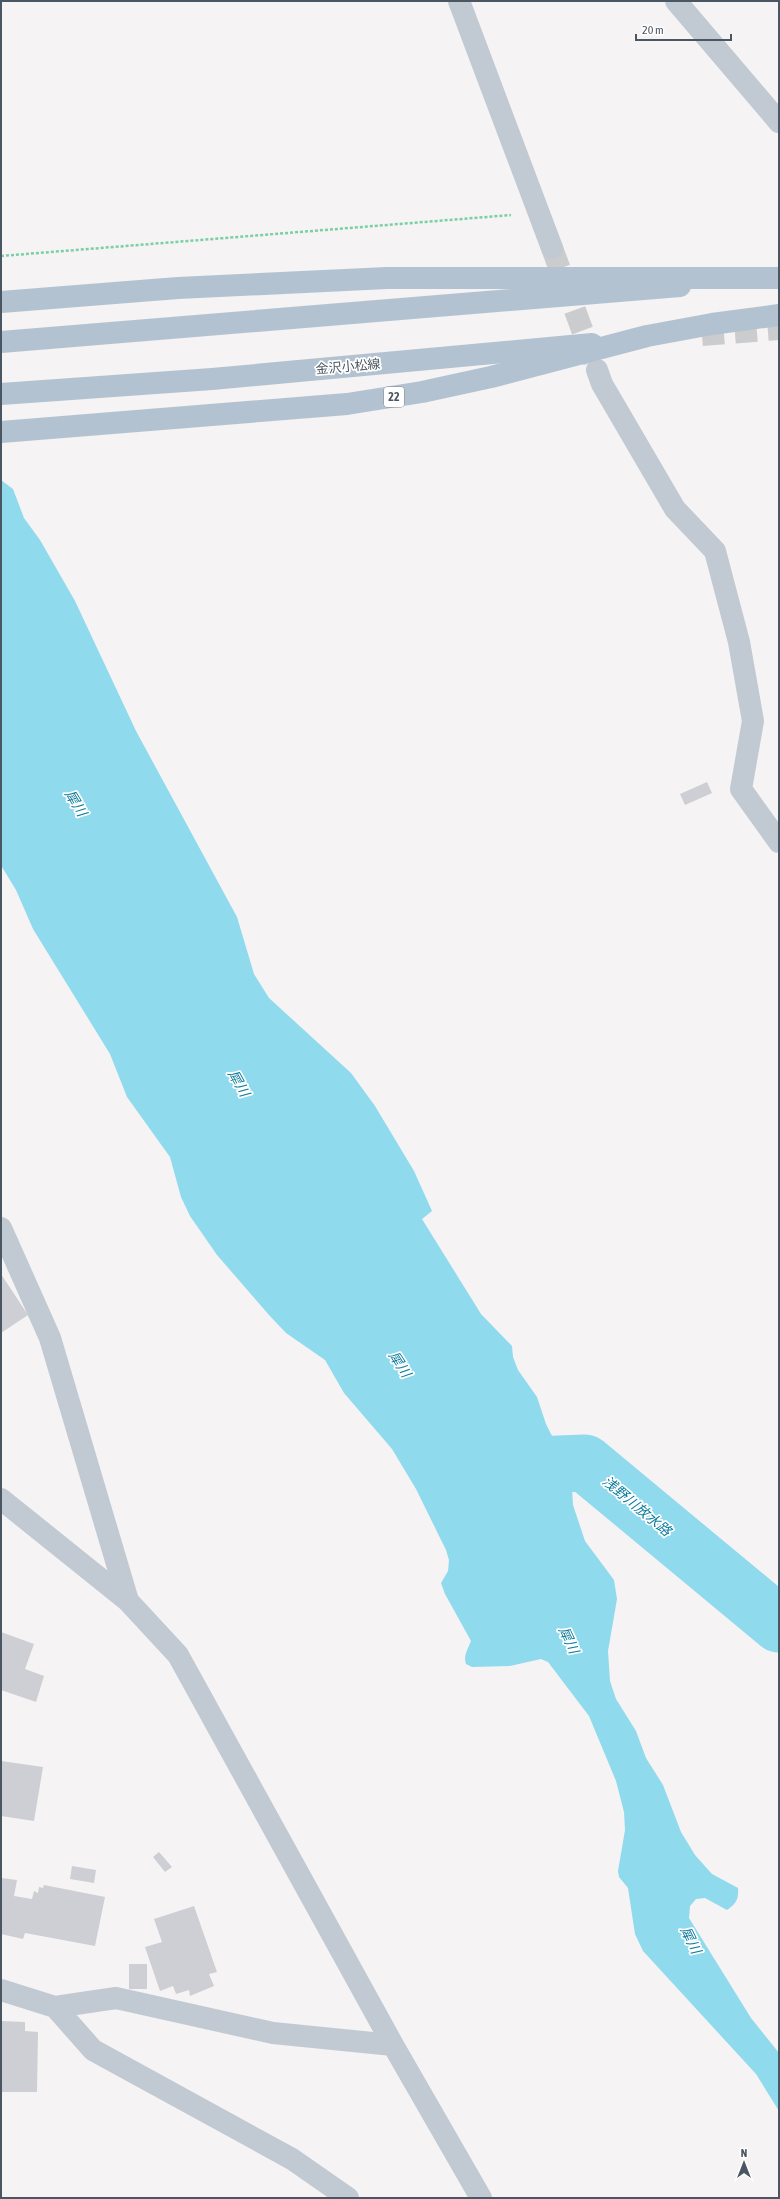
<svg xmlns="http://www.w3.org/2000/svg" width="780" height="2199" font-family="'Asap Condensed','Noto Sans JP',sans-serif">
  <style>
    .water { fill: #90daee }
    .lines { fill: none; stroke-linecap: round; stroke-linejoin: round }
    .river { stroke: #90daee; stroke-width: 57 }
    .building { fill: #cdcfd5 }
    .street-tunnel { stroke: #caccce; stroke-width: 22; stroke-dasharray: 22 11; stroke-linecap: butt }
    .primary-tunnel { stroke: #caccce; stroke-width: 22; stroke-dasharray: 22 11; stroke-linecap: butt }
    .path { stroke: #7ad0a6; stroke-width: 2.5; stroke-dasharray: 3 2; stroke-linecap: butt }
    .street { stroke: #c1cad2; stroke-width: 22 }
    .primary { stroke: #b3c2d1; stroke-width: 22 }
    .primary-bridge { stroke: #b3c2d1; stroke-width: 22 }
    .labels { text-anchor: middle; stroke-width: 3.5; stroke-linejoin: round; paint-order: stroke }
    .shield { fill: #fff; stroke: #808990; stroke-width: 1 }
    .shield-label { font-size: 12px; font-weight: bold; fill: #4a5661 }
    .street-label { font-size: 13px; fill: #4a5661; stroke: #fff }
    .water-label { font-size: 14px; font-style: italic; fill: #0c7c9b; stroke: #fff }
  </style>
  <rect width="100%" height="100%" fill="#f5f3f3"/>
  <path class="water" d="M 1,480 L 13,489 L 24,518 L 40,540 L 75,601 L 136,731 L 237,917 L 254,974 L 269,998 L 351,1073 L 375,1106 L 414,1171 L 432,1211 L 422,1219 L 481,1314 L 512,1346 L 513,1357 L 518,1370 L 537,1397 L 546,1424 L 558,1448 L 572,1488 L 573,1505 L 585,1541 L 614,1580 L 617,1599 L 608,1651 L 610,1681 L 616,1699 L 636,1731 L 646,1758 L 663,1785 L 681,1832 L 695,1855 L 712,1874 L 738,1888 C 739,1899 736,1904 727,1910 L 705,1898 L 696,1899 L 690,1906 L 689,1918 L 751,2018 L 779,2053 L 779,2111 L 756,2074 L 643,1951 L 635,1934 L 628,1888 L 619,1877 L 618,1871 L 625,1830 L 624,1812 L 616,1781 L 589,1716 L 548,1662 L 541,1659 L 510,1666 L 472,1667 L 466,1664 C 463,1656 468,1649 471,1641 L 445,1594 L 441,1583 L 448,1571 L 449,1560 L 446,1550 L 416,1489 L 392,1449 L 344,1393 L 325,1360 L 286,1333 L 269,1315 L 217,1255 L 190,1216 L 181,1197 L 170,1157 L 127,1097 L 110,1054 L 33,929 L 16,890 L 2,867 Z"/>
  <g class="lines">
    <path class="river" d="M 485,1467 L 585,1463 L 779,1624"/>
  </g>
  <path class="building" d="M 707,782 L 712,793 L 685,805 L 680,794 Z
    M 1,1274 L 28,1315 L 1,1333 Z
    M 1,1632 L 34,1644 L 25,1669 L 44,1676 L 36,1702 L 1,1690 Z
    M 1,1761 L 43,1767 L 34,1821 L 1,1816 Z
    M 159,1852 L 172,1867 L 165,1872 L 153,1857 Z
    M 72,1866 L 96,1870 L 94,1883 L 70,1879 Z
    M 1,1878 L 17,1880 L 14,1896 L 32,1899 L 34,1891 L 38,1893 L 39,1887 L 43,1888 L 44,1885 L 105,1897 L 95,1946 L 25,1933 L 23,1939 L 1,1934 Z
    M 194,1906 L 217,1972 L 209,1974 L 214,1986 L 190,1996 L 189,1990 L 176,1994 L 173,1986 L 160,1991 L 145,1947 L 162,1942 L 154,1919 Z
    M 129,1964 L 147,1964 L 147,1989 L 129,1989 Z
    M 1,2021 L 25,2022 L 25,2031 L 38,2032 L 37,2092 L 1,2092 Z"/>
  <g class="lines">
    <path class="street-tunnel" d="M 552,248 L 594,362"/>
    <path class="primary-tunnel" d="M 702,335 L 779,329"/>
    <path class="path" d="M 1,256 L 511,215"/>
    <path class="street" d="M 459,1 L 552,248
      M 676,1 L 779,122
      M 597,370 L 602,384 L 675,509 L 715,551 L 739,642 L 753,721 L 741,789 L 779,842
      M 1,1228 L 50,1338 L 128,1601 L 178,1655 L 393,2045 L 481,2198
      M 1,1499 L 128,1601
      M 1,1990 L 55,2007 L 116,1998 L 273,2033 L 393,2045
      M 55,2007 L 93,2050 L 292,2159 L 348,2198"/>
    <path class="primary" d="M 1,342 L 680,286
      M 1,394 L 212,379 L 592,344"/>
    <path class="primary-bridge" d="M 1,302 L 178,288 L 387,278 L 779,278
      M 1,432 L 347,404 L 422,392 L 491,377 L 647,336 L 712,324 L 779,315"/>
  </g>
  <g class="labels">
    <rect class="shield" x="384" y="387" width="20" height="20" rx="3"/>
    <g class="shield-label">
      <text x="394" y="401">22</text>
    </g>
    <g class="street-label">
      <text transform="translate(348 366) rotate(-5)" y="5">金沢小松線</text>
    </g>
    <g class="water-label">
      <text transform="translate(76 803) rotate(59)" y="5">犀川</text>
      <text transform="translate(239 1083) rotate(61)" y="5">犀川</text>
      <text transform="translate(400 1364) rotate(57)" y="5">犀川</text>
      <text transform="translate(637 1506) rotate(40)" y="5">浅野川放水路</text>
      <text transform="translate(569 1640) rotate(65)" y="5">犀川</text>
      <text transform="translate(691 1940) rotate(64)" y="5">犀川</text>
    </g>
  </g>
  <rect width="780" height="2199" fill="none" stroke="#4a5661" stroke-width="4"/>
  <g transform="translate(744 2163)" stroke="#ffffff" stroke-width="3" paint-order="stroke">
  <path d="M0-3L7 15L0 10L-7 15Z" fill="#4a5661"/>
  <text y="-6" font-size="11" font-weight="bold" text-anchor="middle" fill="#4a5661">N</text>
  </g>
  <path d="M636 34v6h95v-6" fill="none" stroke="#4a5661" stroke-width="2"/>
  <text x="642" y="34" font-size="12" fill="#4a5661" stroke="#ffffff" stroke-width="3" paint-order="stroke">20 m</text>
</svg>
